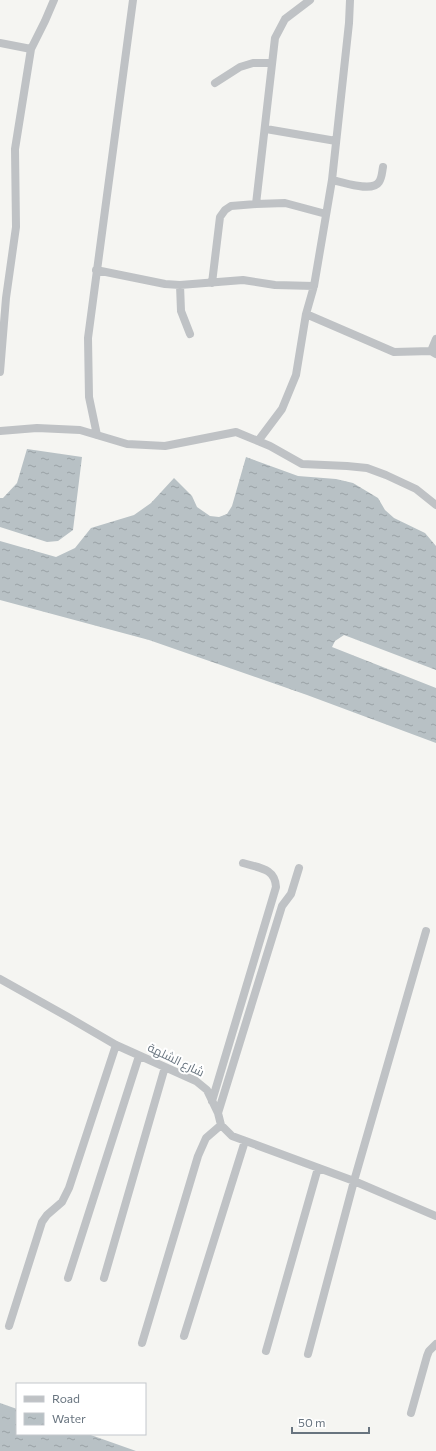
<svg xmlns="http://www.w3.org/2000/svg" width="436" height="1451" font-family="Commissioner,Cairo,sans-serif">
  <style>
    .water { fill: url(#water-ripples) }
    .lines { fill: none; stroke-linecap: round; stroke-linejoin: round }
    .street { stroke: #bfc2c5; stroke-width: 8 }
    .labels { text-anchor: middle; stroke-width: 4; stroke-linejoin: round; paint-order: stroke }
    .street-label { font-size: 12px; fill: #68747f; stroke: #fff }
  </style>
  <defs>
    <pattern id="water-ripples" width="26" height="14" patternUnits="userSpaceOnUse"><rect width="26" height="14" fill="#b8c1c5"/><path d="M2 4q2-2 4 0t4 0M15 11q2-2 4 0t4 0" fill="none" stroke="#99a1a5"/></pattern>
  </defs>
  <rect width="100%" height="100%" fill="#f5f5f2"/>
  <path class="water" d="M 27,449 L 82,457 L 73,530 L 58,541 L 47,542 L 0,527 L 0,498 L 3,498 L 17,483 Z
    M 246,457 L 298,476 L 336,479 L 353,483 L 378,498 L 385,510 L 394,518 L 425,533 L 436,546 L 436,670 L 344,635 L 335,641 L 332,647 L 436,688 L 436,743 L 307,695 L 149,640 L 0,600 L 0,541 L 56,557 L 75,548 L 91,528 L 134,515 L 151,503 L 174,478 L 192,496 L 197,507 L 210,516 L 219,517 L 227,514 L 232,506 Z
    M 0,1403 L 17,1409 L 17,1434 L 88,1434 L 136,1451 L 0,1451 Z"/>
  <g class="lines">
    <path class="street" d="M 0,43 L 31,49
      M 215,83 L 240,67 L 253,63 L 272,63
      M 266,129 L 336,141
      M 332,180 C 343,182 372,193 379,182 C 382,178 382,172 383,167
      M 256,204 L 275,38 L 285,19 L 310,0
      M 96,270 L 165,284 L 180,285 L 243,280 L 275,285 L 314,286
      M 212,283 L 220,217 L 225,210 L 231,206 L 256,204 L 285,203 L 326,214
      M 180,285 L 181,311 L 190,334
      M 306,314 L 394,352 L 431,351 L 436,354
      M 431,351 L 436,339
      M 0,372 L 6,298 L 16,227 L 15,149 L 31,49 L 45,21 L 54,0
      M 0,431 L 37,428 L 80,430 L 127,444 L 165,446 L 236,432 L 270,446 L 302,464 L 347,466 L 367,468 L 386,475 L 416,489 L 436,505
      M 97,435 L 89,397 L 88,338 L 133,0
      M 258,441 L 282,409 L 296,375 L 306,314 L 314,286 L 332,180 L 349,23 L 350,0
      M 0,979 L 68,1017 L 116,1045 L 196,1081 L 207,1090 L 218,1113 L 221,1125 L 232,1136 L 354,1181 L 436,1216
      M 212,1101 L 276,887 C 275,868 259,868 243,863
      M 218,1113 L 282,906 L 291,894 L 299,868
      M 68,1278 L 139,1056
      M 104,1278 L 165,1067
      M 9,1326 L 42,1222 L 47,1215 L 62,1202 L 69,1188 L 116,1045
      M 184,1336 L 245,1141
      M 142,1343 L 198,1156 L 206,1138 L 221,1125
      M 266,1351 L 318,1168
      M 308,1354 L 354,1181 L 426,931
      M 411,1413 L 427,1356 L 429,1351 L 436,1344"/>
  </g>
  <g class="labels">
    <g class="street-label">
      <text transform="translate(176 1060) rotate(26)" y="4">شارع الشلهة</text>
    </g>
  </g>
  <rect x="16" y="1383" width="130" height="52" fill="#ffffff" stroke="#c3c7cc"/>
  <rect x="24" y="1396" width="20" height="6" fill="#bfc2c5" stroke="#c3c7cc"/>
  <text x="52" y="1403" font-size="12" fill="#68747f">Road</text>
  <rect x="24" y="1413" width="20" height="12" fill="url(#water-ripples)" stroke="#c3c7cc"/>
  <text x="52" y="1423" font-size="12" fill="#68747f">Water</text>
  <path d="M292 1427v6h77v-6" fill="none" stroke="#68747f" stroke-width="2"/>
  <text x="298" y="1427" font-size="12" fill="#68747f" stroke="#ffffff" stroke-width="3" paint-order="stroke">50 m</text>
</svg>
